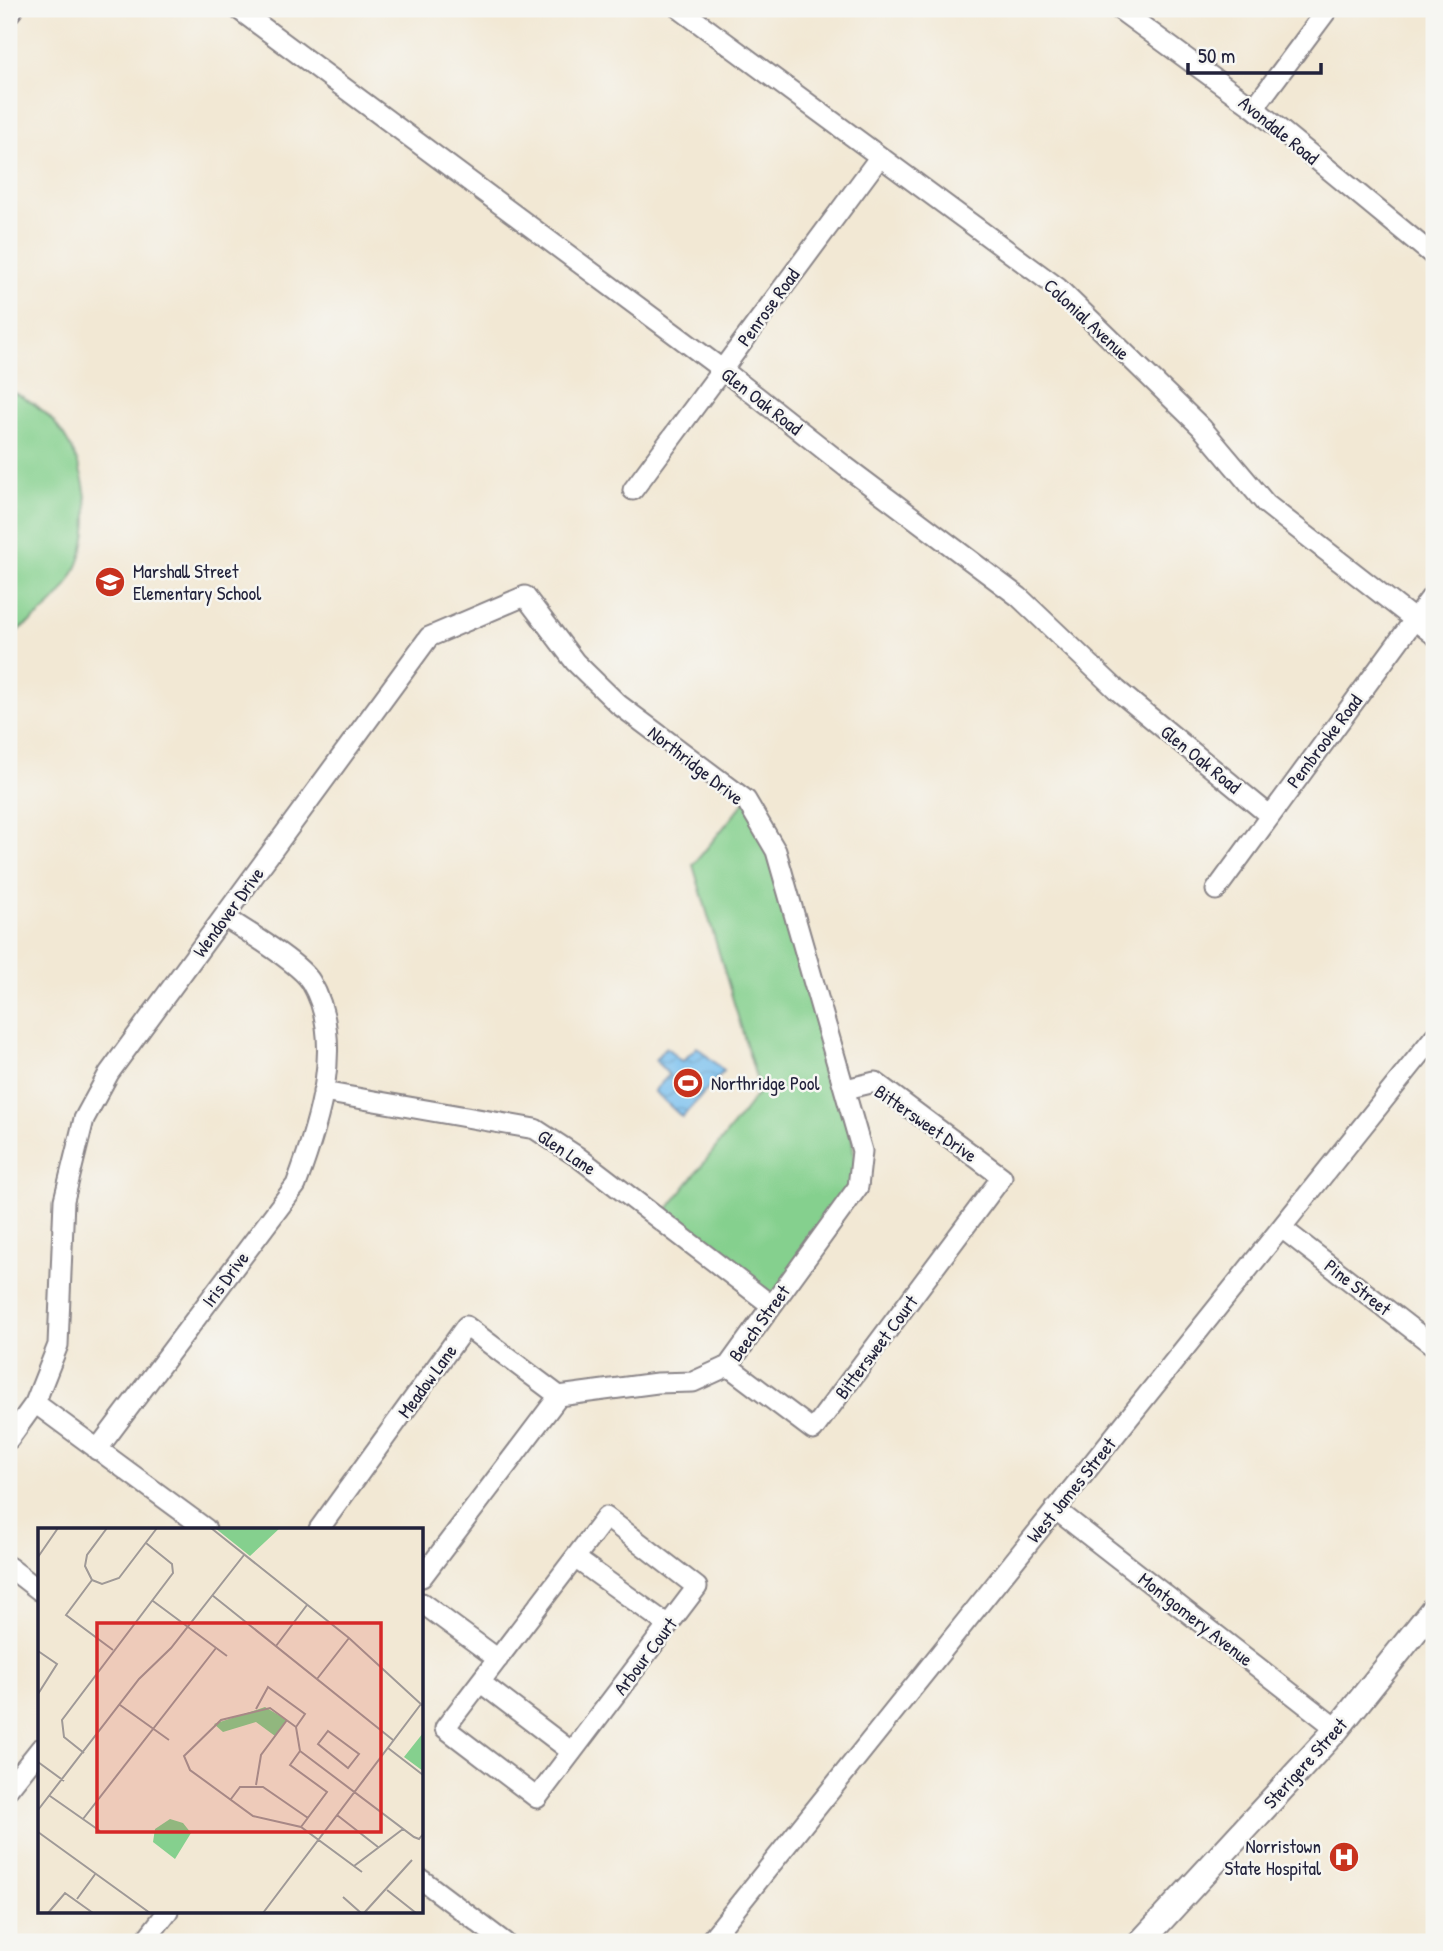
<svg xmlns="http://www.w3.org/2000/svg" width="1443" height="1951" font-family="'Patrick Hand',sans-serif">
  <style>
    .park { fill: #85d08e; stroke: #547964; stroke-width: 2 }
    .water { fill: url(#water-waves); stroke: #4c7094; stroke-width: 2 }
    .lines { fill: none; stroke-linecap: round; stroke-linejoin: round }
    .minor-casing { stroke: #8a8588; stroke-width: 23 }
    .tertiary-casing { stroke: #8a8588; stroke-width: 28 }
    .minor { stroke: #fff; stroke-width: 19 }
    .tertiary { stroke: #fff; stroke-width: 24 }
    .labels { text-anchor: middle; stroke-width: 5; stroke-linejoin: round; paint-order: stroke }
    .street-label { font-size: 19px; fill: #22223b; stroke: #f6f6f2 }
    .poi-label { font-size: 19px; fill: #22223b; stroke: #f6f6f2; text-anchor: start }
    .inset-road { fill: none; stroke: #9f9997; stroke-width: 2 }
    .view { fill: #d62828; fill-opacity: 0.15; stroke: #d62828; stroke-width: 3.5 }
    .inset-edge { fill: none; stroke: #22223b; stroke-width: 3.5 }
  </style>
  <defs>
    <pattern id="water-waves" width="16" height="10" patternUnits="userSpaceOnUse" patternTransform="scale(1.75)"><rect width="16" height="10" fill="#76beee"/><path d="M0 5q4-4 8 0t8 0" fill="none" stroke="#609ac2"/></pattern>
  </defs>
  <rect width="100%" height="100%" fill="#f6f6f2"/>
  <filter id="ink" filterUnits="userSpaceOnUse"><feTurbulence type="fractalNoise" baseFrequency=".0143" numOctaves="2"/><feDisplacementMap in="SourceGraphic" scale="14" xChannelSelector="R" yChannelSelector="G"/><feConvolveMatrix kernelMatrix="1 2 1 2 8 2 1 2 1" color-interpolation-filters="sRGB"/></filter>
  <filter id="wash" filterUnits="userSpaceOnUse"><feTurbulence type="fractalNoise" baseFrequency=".00686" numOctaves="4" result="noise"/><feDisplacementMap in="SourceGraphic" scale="28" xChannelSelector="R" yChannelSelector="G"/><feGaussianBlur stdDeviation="1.57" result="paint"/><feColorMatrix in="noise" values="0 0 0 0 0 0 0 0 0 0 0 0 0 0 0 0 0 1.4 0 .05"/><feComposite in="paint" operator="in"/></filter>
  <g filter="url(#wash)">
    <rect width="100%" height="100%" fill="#f2e8d4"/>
    <path class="park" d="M 9,391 C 84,418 109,524 66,587 C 51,609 30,623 9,636 Z
      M 746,800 L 776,851 L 846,1089 L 858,1187 L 771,1305 L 660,1219 L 760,1091 L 693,865 Z"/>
    <path class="water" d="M 666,1047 L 682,1062 L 697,1047 L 724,1071 L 682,1117 L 654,1091 L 669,1075 L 655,1060 Z"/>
  </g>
  <g filter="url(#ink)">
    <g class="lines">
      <g class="minor-casing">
        <path id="minor" d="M 238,9 L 723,370 L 846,467 L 1019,597 L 1117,690 L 1269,815
          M 680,9 L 1058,288 L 1201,427 L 1266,504 L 1434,635
          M 1119,9 L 1254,108 L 1434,256
          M 9,14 L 13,9
          M 1254,108 L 1328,9
          M 633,490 L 879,158
          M 1216,890 L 1434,593
          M 323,1092 L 535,1129 L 578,1157 L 771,1305
          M 1283,1229 L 1434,1346
          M 728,1366 L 813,1430 L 1002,1177 L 875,1082 L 846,1089
          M 35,1403 L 206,1529
          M 9,1439 L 35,1403 L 58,1345 L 64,1200 L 84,1119 L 109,1073 L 429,637 L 525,596 L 575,662 L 618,704 L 746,800 L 776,851 L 862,1151 L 858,1187 L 728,1366 L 693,1382 L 657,1383 L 559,1396 L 422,1577
          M 97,1450 L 296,1185 C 318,1126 346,1041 311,982 C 300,963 246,931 226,918
          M 1055,1509 L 1337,1729
          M 606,1517 L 697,1587 L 537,1798 L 445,1728 Z
          M 319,1529 L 466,1326 L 559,1396
          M 575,1558 L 668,1625
          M 9,1567 L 40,1591
          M 422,1603 L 498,1659
          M 480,1682 L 572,1752
          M 9,1788 L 40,1749
          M 422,1880 L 504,1942
          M 144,1942 L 168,1911
          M 709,1942 L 1434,1037"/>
      </g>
      <g class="tertiary-casing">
        <path id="tertiary" d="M 1141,1942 L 1337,1729 L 1434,1608"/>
      </g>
      <use href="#minor" class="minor"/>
      <use href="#tertiary" class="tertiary"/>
    </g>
  </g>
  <defs>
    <g id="school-disc" transform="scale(1.575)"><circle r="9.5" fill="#c8321e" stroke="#f6f6f2"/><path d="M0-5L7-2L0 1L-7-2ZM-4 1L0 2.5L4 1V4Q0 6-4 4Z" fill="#fff"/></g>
    <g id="stadium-disc" transform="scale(1.575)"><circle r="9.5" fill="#c8321e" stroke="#f6f6f2"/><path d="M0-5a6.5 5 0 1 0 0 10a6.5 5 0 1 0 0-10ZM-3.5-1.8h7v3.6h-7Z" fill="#fff"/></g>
    <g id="hospital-disc" transform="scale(1.575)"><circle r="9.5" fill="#c8321e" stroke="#f6f6f2"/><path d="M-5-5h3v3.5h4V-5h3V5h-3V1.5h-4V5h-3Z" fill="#fff"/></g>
  </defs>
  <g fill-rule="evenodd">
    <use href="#school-disc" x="110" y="582"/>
    <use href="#stadium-disc" x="688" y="1083"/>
    <use href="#hospital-disc" x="1344" y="1857"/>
  </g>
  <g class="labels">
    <g class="street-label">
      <text transform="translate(1279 130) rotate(39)" y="7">Avondale Road</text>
      <text transform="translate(768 307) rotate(-54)" y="7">Penrose Road</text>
      <text transform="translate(1087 319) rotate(43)" y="7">Colonial Avenue</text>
      <text transform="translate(762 401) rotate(38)" y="7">Glen Oak Road</text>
      <text transform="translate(1324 741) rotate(-53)" y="7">Pembrooke Road</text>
      <text transform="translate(1201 759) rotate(39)" y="7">Glen Oak Road</text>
      <text transform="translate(696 765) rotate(38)" y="7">Northridge Drive</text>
      <text transform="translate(228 912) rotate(-54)" y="7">Wendover Drive</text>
      <text transform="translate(926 1123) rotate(35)" y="7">Bittersweet Drive</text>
      <text transform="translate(567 1152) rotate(34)" y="7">Glen Lane</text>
      <text transform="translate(225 1279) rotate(-53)" y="7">Iris Drive</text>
      <text transform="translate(1358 1287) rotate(38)" y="7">Pine Street</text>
      <text transform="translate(759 1323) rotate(-54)" y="7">Beech Street</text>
      <text transform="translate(876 1347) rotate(-53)" y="7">Bittersweet Court</text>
      <text transform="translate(427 1381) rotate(-54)" y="7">Meadow Lane</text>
      <text transform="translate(1071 1490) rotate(-51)" y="7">West James Street</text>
      <text transform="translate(1196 1619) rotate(38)" y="7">Montgomery Avenue</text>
      <text transform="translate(645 1656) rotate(-53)" y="7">Arbour Court</text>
      <text transform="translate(1305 1763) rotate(-48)" y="7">Sterigere Street</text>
    </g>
    <g class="poi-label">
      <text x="133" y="578">Marshall Street<tspan x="133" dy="22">Elementary School</tspan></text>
      <text x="711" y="1090">Northridge Pool</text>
      <text x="1321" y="1853" text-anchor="end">Norristown<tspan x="1321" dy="22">State Hospital</tspan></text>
    </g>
  </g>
  <g transform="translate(38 1528)">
    <rect width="385" height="385" fill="#f2e8d4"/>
    <path d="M 177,0 L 242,0 L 212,28 ZM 227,179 L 249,192 L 237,208 L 218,194 L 185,204 L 176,196 ZM 385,205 L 385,243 L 366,229 ZM 132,291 L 145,295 L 153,305 L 137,331 L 115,314 L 117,301 Z" fill="#85d08e"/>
    <path class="inset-road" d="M 69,0 L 49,27 L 47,38 L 54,52 L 28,87 L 75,122M 173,0 L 311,110 L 385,178M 0,29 L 20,0M 54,52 L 64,56 L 81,50 L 119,0M 174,67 L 355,212M 115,73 L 189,128M 238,118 L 269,77M 0,123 L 19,136 L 0,166M 279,151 L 311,110M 82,177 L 131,212M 218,181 L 230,159 L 267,186 L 258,199M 290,203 L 321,226 L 310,240 L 280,216 ZM 350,220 L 385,247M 262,223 L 252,237 L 289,264 L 263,299M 46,225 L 26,209 L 24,192 L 135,45 L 134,36 L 108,15M 0,234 L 26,253M 218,257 L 223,227 L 249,192M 12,268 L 62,303M 193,271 L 202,259 L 225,259 L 270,290M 0,282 L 101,151 L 133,120 L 206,27M 299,287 L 340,319M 45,291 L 178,120M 0,304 L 112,385M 316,338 L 365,301M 324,344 L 263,299 L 215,288 L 152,242 L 146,228 L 183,192 L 232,180 L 258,199 L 262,223 L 376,309 L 381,311 L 385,306M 349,362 L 378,385M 305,369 L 323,385M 39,371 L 58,345M 10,385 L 27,365 L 55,385M 225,385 L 383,176M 326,385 L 374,332"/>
    <path class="view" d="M 59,95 L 343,95 L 343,304 L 59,304 Z"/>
    <rect width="385" height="385" class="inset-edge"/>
  </g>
  <rect width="1443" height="1951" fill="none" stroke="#f6f6f2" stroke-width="35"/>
  <path d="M1188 63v10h133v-10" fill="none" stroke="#22223b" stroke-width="3.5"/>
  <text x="1198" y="63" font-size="21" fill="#22223b" stroke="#f6f6f2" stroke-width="5" paint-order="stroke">50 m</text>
</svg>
